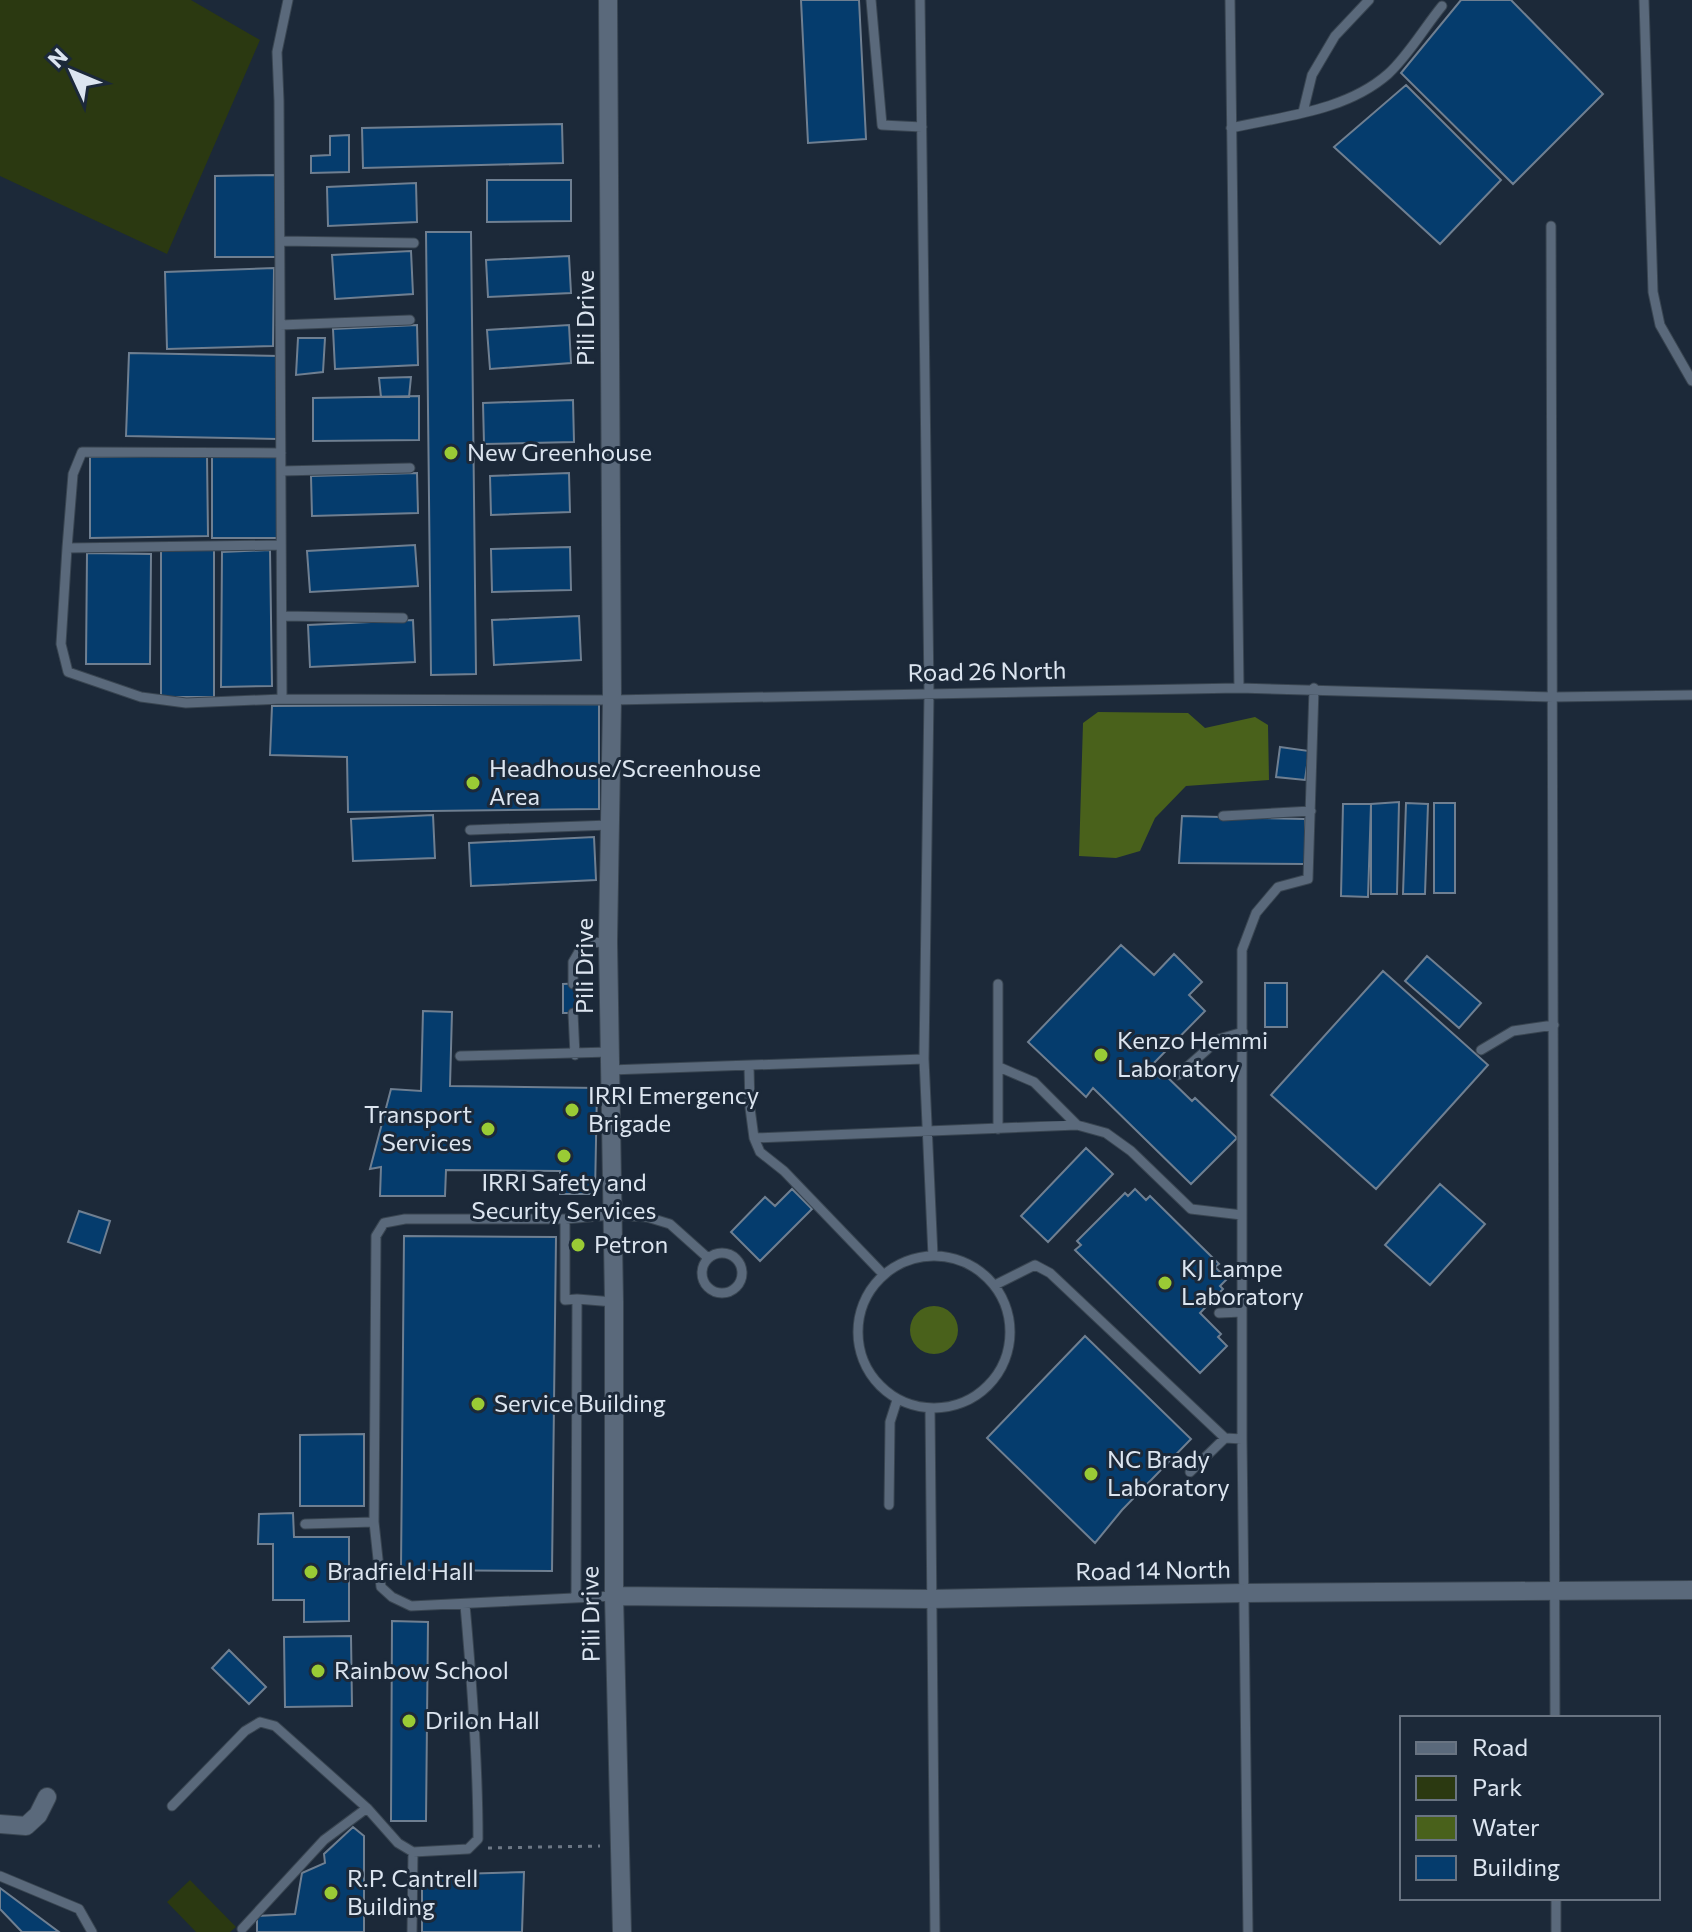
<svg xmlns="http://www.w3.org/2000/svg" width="1692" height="1932" font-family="Commissioner,sans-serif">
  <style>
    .green { fill: #2b3911 }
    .water { fill: #49611b }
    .building { fill: #053c6d; stroke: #6f7f91; stroke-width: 2 }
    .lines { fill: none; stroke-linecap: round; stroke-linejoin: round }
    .lane-casing { stroke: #394551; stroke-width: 11 }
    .street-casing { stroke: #394551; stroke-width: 20 }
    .path { stroke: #6c7785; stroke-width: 3; stroke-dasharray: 4 6; stroke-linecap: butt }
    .lane { stroke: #5a697b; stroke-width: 9 }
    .street { stroke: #5a697b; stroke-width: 18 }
    .poi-dot { fill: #9acb35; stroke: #1c2939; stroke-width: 3 }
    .labels { text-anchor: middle; stroke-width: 6; stroke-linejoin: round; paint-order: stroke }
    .street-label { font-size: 24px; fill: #dce5f0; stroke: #1c2939 }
    .poi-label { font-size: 24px; fill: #dce5f0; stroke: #1c2939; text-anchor: start }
  </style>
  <rect width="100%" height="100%" fill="#1c2939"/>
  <path class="green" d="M 0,0 L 191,0 L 260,40 L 167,254 L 0,176 Z
    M 190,1880 L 236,1927 L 230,1932 L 196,1932 L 167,1902 Z"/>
  <path class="water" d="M 1098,712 L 1188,713 L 1205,728 L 1255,717 L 1268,725 L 1269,780 L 1186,786 L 1155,818 L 1140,851 L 1116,858 L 1079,856 L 1083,723 Z
    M910 1330a24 24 0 1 1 48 0a24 24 0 1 1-48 0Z"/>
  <path class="building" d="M 801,0 L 859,0 L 866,139 L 808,143 Z
    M 1461,0 L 1511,0 L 1603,94 L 1513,184 L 1401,73 Z
    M 1406,85 L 1501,180 L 1440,244 L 1334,147 Z
    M 562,124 L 563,163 L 363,168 L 362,128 Z
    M 349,135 L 349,172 L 311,173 L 311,156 L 330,155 L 330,136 Z
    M 276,175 L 276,257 L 215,257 L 215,176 Z
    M 487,180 L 571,180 L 571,221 L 487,222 Z
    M 416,183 L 417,222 L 328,226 L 327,187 Z
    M 426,232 L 471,232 L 476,674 L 431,675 Z
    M 411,251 L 413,294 L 335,299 L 332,255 Z
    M 569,256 L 571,293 L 488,297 L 486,260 Z
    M 274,268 L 273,346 L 167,349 L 165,272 Z
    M 417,325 L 418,365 L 335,369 L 333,329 Z
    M 569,325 L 571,363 L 490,369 L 487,330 Z
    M 298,338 L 325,338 L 323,372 L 296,375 Z
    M 129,353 L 280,356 L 278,439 L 126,436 Z
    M 411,377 L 409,397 L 381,397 L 379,378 Z
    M 419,396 L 419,440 L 313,441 L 313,398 Z
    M 573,400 L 574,442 L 484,444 L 483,403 Z
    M 207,455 L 208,536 L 90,538 L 90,457 Z
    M 212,456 L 279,456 L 278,538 L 212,538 Z
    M 417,473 L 418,513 L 312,516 L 311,476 Z
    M 569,473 L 570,512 L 491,515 L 490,476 Z
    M 415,545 L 418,586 L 310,592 L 307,551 Z
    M 570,547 L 571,590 L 492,592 L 491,549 Z
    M 161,549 L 214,549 L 214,697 L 161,697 Z
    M 270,550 L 272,686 L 221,687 L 222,552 Z
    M 87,553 L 151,554 L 150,664 L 86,664 Z
    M 579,616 L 581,660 L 494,665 L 492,620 Z
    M 413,620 L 415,662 L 310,667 L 308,625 Z
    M 599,704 L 599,809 L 348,812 L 347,757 L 270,755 L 272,706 Z
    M 1280,747 L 1309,751 L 1305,780 L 1276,777 Z
    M 1399,802 L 1397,894 L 1371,894 L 1371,804 Z
    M 1406,803 L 1428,804 L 1425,894 L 1403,894 Z
    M 1434,803 L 1455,803 L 1455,893 L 1434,893 Z
    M 1343,804 L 1371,804 L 1368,897 L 1341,896 Z
    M 433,815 L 435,858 L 353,861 L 351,819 Z
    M 1182,816 L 1305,819 L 1305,864 L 1179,863 Z
    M 594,837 L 596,880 L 471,886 L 469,843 Z
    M 1121,945 L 1154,975 L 1174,954 L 1202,982 L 1189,995 L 1205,1011 L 1149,1068 L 1160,1078 L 1164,1074 L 1192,1101 L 1195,1098 L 1237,1138 L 1191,1184 L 1093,1088 L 1086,1097 L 1028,1042 Z
    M 1427,956 L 1481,1003 L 1459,1028 L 1405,981 Z
    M 1383,971 L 1488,1065 L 1376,1189 L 1271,1095 Z
    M 584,983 L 584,1013 L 563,1013 L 563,984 Z
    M 1265,983 L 1287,983 L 1287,1027 L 1265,1027 Z
    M 423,1011 L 452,1012 L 450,1086 L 597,1088 L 595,1194 L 560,1194 L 560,1171 L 446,1170 L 445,1196 L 380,1196 L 381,1167 L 370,1169 L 391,1089 L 421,1091 Z
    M 1086,1148 L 1113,1174 L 1048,1242 L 1021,1216 Z
    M 1440,1184 L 1485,1224 L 1430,1285 L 1385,1245 Z
    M 792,1189 L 812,1209 L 760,1261 L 731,1232 L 765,1197 L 775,1206 Z
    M 1135,1189 L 1146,1200 L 1150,1196 L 1219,1264 L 1215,1267 L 1227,1279 L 1220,1286 L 1223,1289 L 1200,1313 L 1221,1334 L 1218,1337 L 1227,1346 L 1200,1373 L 1075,1250 L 1081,1245 L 1077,1241 L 1125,1193 L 1128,1196 Z
    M 79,1211 L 110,1221 L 100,1253 L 68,1242 Z
    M 404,1236 L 556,1237 L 552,1571 L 401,1570 Z
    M 1085,1336 L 1191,1439 L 1122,1510 L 1095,1543 L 987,1438 Z
    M 364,1434 L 364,1506 L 300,1506 L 300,1435 Z
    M 293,1513 L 294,1537 L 349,1537 L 349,1621 L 304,1622 L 304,1600 L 273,1600 L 273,1544 L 258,1544 L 259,1514 Z
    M 392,1621 L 428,1622 L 426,1821 L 391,1821 Z
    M 351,1636 L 352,1706 L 285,1707 L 284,1637 Z
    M 229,1650 L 266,1687 L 249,1704 L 212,1668 Z
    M 353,1827 L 364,1836 L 364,1932 L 257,1932 L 257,1916 L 295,1914 L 302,1873 L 325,1863 L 324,1854 Z
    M 524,1872 L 522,1932 L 422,1932 L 422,1875 Z
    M 0,1888 L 59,1932 L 22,1932 L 0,1909 Z"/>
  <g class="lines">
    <g class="lane-casing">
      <path id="lane" d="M 871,0 L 882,125 L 922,127
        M 920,0 L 929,693 L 924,1059 L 933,1256
        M 1230,0 L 1239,688
        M 1644,0 L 1653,292 L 1660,325 L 1692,381
        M 1303,112 L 1312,75 L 1335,36 L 1369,0
        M 1231,128 C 1284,116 1346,111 1388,74 C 1408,56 1424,28 1442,6
        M 1551,226 L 1555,1718
        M 280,241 L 414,243
        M 280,325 L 410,320
        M 281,453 L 82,452 L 73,474 L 67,548 L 61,644 L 68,672 L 141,697 L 186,703 L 282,699 L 279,101 L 277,52 L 288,0
        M 281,471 L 410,468
        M 67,548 L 281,545
        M 282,616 L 403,618
        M 282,699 L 612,700 L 1239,688 L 1553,697 L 1692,695
        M 1223,816 L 1311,811
        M 470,830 L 610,825
        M 573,984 L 573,962 L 584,943 L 608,942
        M 573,1013 L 575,1055
        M 1481,1050 L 1513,1031 L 1554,1025
        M 460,1056 L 610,1052
        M 749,1066 L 750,1108 L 754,1138 L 760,1152 L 784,1171 L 884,1275
        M 999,1067 L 1034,1082 L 1077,1125
        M 610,1070 L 924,1059
        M 1178,1075 L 1219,1039 L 1243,1032
        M 998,1129 L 998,984
        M 754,1138 L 1077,1125 L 1106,1133 L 1131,1151 L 1191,1209 L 1242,1215
        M 565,1219 L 565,1300 L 577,1299 L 576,1597
        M702 1273a20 20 0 1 1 40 0a20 20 0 1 1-40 0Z
        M858 1332a76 76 0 1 1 152 0a76 76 0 1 1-152 0Z
        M 995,1285 L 1035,1265 L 1050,1273 L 1225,1438 L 1242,1439
        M 577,1299 L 614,1302
        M 1219,1313 L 1242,1312
        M 930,1409 L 935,1932
        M 1190,1472 L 1225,1438
        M 889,1505 L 890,1422 L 897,1400
        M 305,1524 L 374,1522
        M 614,1596 L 411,1606 L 392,1597 L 381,1587 L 374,1522 L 376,1236 L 384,1223 L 405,1219 L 565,1219 L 611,1215 L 647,1217 L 670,1224 L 708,1258
        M 172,1806 L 245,1731 L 260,1722 L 275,1726 L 367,1808 L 398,1843 L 413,1852 L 468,1849 L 478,1839 C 478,1760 472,1683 465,1605
        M 0,1876 L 79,1909 L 92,1932
        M 1556,1898 L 1556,1932
        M 242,1929 L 324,1840 L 367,1808
        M 412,1932 L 413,1852
        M 1248,1932 L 1242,1439 L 1242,950 L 1256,913 L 1278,887 L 1308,879 L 1314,688"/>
    </g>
    <g class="street-casing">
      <path id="street" d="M 608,0 L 612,700 L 608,942 L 614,1302 L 614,1596 L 622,1932
        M 614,1596 L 930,1599 L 1244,1593 L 1692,1590
        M 0,1824 L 26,1826 L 38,1815 L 47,1797"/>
    </g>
    <path class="path" d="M 488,1848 L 600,1846"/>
    <use href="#lane" class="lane"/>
    <use href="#street" class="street"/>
  </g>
  <g class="poi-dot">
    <circle cx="451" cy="453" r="8"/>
    <circle cx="473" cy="783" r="8"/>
    <circle cx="1101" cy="1055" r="8"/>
    <circle cx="572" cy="1110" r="8"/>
    <circle cx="488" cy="1129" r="8"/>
    <circle cx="564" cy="1156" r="8"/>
    <circle cx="578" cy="1245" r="8"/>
    <circle cx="1165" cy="1283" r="8"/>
    <circle cx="478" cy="1404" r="8"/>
    <circle cx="1091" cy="1474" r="8"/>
    <circle cx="311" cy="1572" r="8"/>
    <circle cx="318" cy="1671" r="8"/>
    <circle cx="409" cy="1721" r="8"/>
    <circle cx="331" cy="1893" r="8"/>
  </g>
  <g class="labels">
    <g class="street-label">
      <text transform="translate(586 318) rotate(-90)" y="8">Pili Drive</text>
      <text transform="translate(987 672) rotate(-1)" y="8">Road 26 North</text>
      <text transform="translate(585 966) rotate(-90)" y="8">Pili Drive</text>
      <text transform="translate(1153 1571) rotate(-1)" y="8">Road 14 North</text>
      <text transform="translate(591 1614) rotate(-91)" y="8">Pili Drive</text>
    </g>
    <g class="poi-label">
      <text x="467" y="461">New Greenhouse</text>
      <text x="489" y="777">Headhouse/Screenhouse<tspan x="489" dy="28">Area</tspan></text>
      <text x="1117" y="1049">Kenzo Hemmi<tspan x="1117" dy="28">Laboratory</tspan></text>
      <text x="588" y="1104">IRRI Emergency<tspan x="588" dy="28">Brigade</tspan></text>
      <text x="472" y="1123" text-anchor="end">Transport<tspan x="472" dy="28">Services</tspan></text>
      <text x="564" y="1191" text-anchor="middle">IRRI Safety and<tspan x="564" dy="28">Security Services</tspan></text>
      <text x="594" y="1253">Petron</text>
      <text x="1181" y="1277">KJ Lampe<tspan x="1181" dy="28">Laboratory</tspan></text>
      <text x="494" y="1412">Service Building</text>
      <text x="1107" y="1468">NC Brady<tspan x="1107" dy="28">Laboratory</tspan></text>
      <text x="327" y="1580">Bradfield Hall</text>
      <text x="334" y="1679">Rainbow School</text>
      <text x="425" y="1729">Drilon Hall</text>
      <text x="347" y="1887">R.P. Cantrell<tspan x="347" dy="28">Building</tspan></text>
    </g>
  </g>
  <rect x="1400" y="1716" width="260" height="184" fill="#1c2939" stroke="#697482" stroke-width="2"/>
  <rect x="1416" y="1742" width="40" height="12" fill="#5a697b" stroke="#697482" stroke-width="2"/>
  <text x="1472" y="1756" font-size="24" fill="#dce5f0">Road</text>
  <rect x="1416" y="1776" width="40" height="24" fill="#2b3911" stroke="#697482" stroke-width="2"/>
  <text x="1472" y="1796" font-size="24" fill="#dce5f0">Park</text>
  <rect x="1416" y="1816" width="40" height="24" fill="#49611b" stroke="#697482" stroke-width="2"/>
  <text x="1472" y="1836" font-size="24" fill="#dce5f0">Water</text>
  <rect x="1416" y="1856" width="40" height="24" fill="#053c6d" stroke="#697482" stroke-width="2"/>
  <text x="1472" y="1876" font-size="24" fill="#dce5f0">Building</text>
  <g transform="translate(72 72) rotate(314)" stroke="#1c2939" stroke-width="6" paint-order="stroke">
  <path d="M0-6L14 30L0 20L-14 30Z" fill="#dce5f0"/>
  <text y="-12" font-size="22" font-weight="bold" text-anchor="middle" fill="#dce5f0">N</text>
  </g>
</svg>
